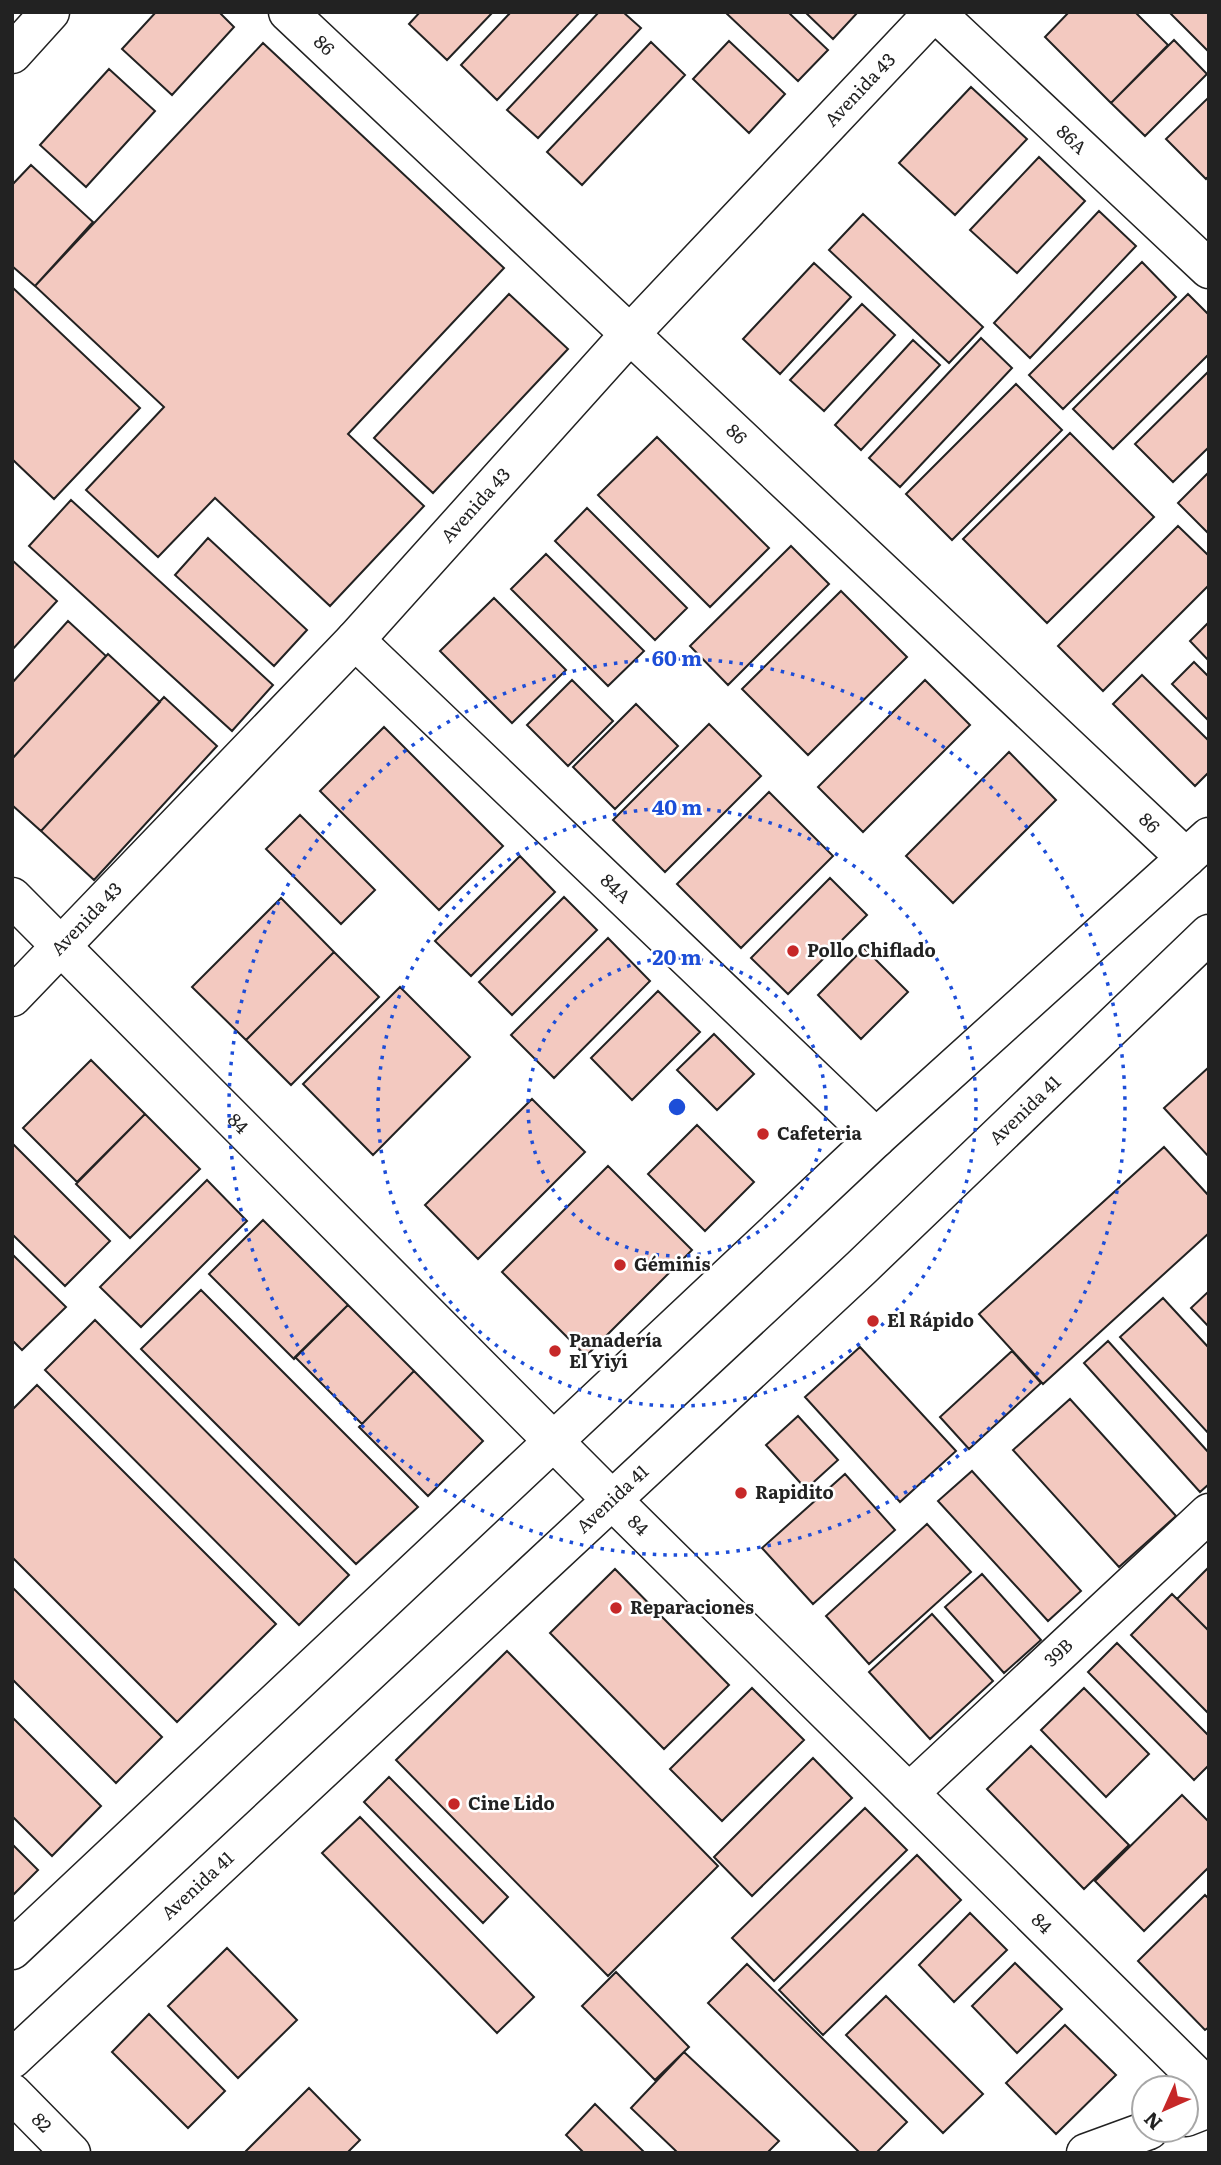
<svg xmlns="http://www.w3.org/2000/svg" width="1221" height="2165" font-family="Literata,serif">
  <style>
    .building { fill: #f3c9c0; stroke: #222; stroke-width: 2 }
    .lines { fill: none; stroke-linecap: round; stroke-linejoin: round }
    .minor-casing { stroke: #222; stroke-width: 41 }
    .major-casing { stroke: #222; stroke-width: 41 }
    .minor { stroke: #fff; stroke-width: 38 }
    .major { stroke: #fff; stroke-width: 38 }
    .ring { fill: none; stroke: #1d4ed8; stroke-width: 3.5; stroke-dasharray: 3.5 7 }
    .poi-dot { fill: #c62828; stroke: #fff; stroke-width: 2.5 }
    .labels { text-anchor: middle; stroke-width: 5; stroke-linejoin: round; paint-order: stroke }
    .street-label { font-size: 18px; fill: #222; stroke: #fff }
    .poi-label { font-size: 18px; font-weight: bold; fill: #222; stroke: #fff; text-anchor: start }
    .centre { fill: #1d4ed8; stroke: #fff; stroke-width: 3.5 }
    .ring-label { font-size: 21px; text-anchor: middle; font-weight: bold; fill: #1d4ed8; stroke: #fff; stroke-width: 5; stroke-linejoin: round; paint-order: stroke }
  </style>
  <rect width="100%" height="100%" fill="#fff"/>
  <path class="building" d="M 156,12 L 219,12 L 234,27 L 172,95 L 122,49 Z
    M 420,12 L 493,12 L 447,60 L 409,24 Z
    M 511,12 L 580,12 L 497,100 L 461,65 Z
    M 599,12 L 623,12 L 641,28 L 538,138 L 507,110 Z
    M 725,12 L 788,12 L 828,50 L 798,81 Z
    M 805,12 L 858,12 L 833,39 Z
    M 1069,12 L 1135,12 L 1168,45 L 1111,103 L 1045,37 Z
    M 1169,12 L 1209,12 L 1209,52 Z
    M 1174,40 L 1207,74 L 1145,136 L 1111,103 Z
    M 729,41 L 785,94 L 749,133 L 693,79 Z
    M 651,42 L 685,75 L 582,185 L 547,152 Z
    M 263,43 L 504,268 L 348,434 L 424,506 L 330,606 L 215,498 L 158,557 L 86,490 L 164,407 L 35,286 Z
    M 109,69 L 155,111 L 86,187 L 40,145 Z
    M 971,87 L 1027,139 L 955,215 L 899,163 Z
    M 1209,97 L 1209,176 L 1206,179 L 1166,139 Z
    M 1039,157 L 1085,201 L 1017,273 L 970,230 Z
    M 31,165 L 93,222 L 35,286 L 12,266 L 12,185 Z
    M 1099,211 L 1136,246 L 1030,358 L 994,323 Z
    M 863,214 L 983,327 L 949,363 L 829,250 Z
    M 1142,262 L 1176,297 L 1063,409 L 1029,375 Z
    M 814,263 L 851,297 L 780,374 L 743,339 Z
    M 12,287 L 140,408 L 54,499 L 12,459 Z
    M 509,294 L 568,349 L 433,493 L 374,438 Z
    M 1188,294 L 1209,315 L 1209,354 L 1113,449 L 1073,409 Z
    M 862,304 L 895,335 L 824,411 L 790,380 Z
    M 981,338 L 1012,368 L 900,487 L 869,458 Z
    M 913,340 L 940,365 L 861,450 L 835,425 Z
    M 1209,371 L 1209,447 L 1173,482 L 1135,444 Z
    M 1016,384 L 1062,430 L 952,540 L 906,494 Z
    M 1070,433 L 1154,517 L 1047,623 L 963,539 Z
    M 657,437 L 769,548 L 710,607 L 598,495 Z
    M 1209,472 L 1209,534 L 1178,503 Z
    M 71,500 L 273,685 L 232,731 L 29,546 Z
    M 587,508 L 687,608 L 655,640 L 555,541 Z
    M 1178,526 L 1209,556 L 1209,585 L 1103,691 L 1058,646 Z
    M 208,538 L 307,630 L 274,666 L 175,575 Z
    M 791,546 L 829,584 L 728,685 L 690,646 Z
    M 546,554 L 644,651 L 608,686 L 511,589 Z
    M 12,560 L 57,601 L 12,650 Z
    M 841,591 L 907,657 L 808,755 L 742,689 Z
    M 494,598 L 566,670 L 512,723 L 440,651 Z
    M 68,621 L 106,656 L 12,759 L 12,683 Z
    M 1209,622 L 1209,661 L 1190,641 Z
    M 108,654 L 160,702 L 41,831 L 12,805 L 12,759 Z
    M 1194,662 L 1209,677 L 1209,721 L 1172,684 Z
    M 1142,675 L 1209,741 L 1209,772 L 1195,786 L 1113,704 Z
    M 572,680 L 613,721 L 568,766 L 527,725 Z
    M 925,680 L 970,725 L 863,832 L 818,787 Z
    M 164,697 L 217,746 L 94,880 L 41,831 Z
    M 636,704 L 678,746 L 615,809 L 573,767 Z
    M 709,724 L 761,776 L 665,872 L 613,820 Z
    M 384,727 L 503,846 L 439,910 L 320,791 Z
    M 1009,752 L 1056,800 L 953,903 L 906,856 Z
    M 769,792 L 833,856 L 741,948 L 677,884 Z
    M 300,815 L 375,890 L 341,924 L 266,849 Z
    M 520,856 L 555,892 L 471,976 L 435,941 Z
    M 830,878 L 867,915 L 788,994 L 751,958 Z
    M 564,897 L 597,930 L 512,1015 L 479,982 Z
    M 281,898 L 334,952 L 246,1040 L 192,987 Z
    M 608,938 L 650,981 L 554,1078 L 511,1035 Z
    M 864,948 L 908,992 L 861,1039 L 818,995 Z
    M 334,952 L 379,997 L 291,1085 L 246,1040 Z
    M 400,987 L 470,1057 L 373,1155 L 303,1084 Z
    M 658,991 L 700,1032 L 632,1100 L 591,1058 Z
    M 714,1034 L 754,1074 L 717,1110 L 677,1070 Z
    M 91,1060 L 145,1114 L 77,1182 L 23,1128 Z
    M 1209,1067 L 1209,1157 L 1164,1108 Z
    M 532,1099 L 585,1152 L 478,1259 L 425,1205 Z
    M 145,1114 L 200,1169 L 130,1238 L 76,1184 Z
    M 697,1125 L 754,1182 L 705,1231 L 648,1174 Z
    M 12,1143 L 110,1241 L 65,1286 L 12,1234 Z
    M 1164,1147 L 1209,1196 L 1209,1233 L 1043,1384 L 979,1314 Z
    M 608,1166 L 692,1250 L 586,1356 L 502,1272 Z
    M 207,1180 L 247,1221 L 141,1327 L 100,1287 Z
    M 263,1220 L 348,1305 L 294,1359 L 209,1274 Z
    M 12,1254 L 66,1307 L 22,1350 L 12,1340 Z
    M 201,1290 L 418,1507 L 356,1564 L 141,1349 Z
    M 1209,1291 L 1209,1327 L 1191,1308 Z
    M 1163,1298 L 1209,1348 L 1209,1434 L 1120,1337 Z
    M 348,1305 L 414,1371 L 362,1424 L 295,1357 Z
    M 95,1320 L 349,1575 L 299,1625 L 45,1370 Z
    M 1108,1341 L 1209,1453 L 1209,1484 L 1200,1492 L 1084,1363 Z
    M 860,1347 L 956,1451 L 900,1502 L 805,1397 Z
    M 1012,1351 L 1041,1383 L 969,1449 L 940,1417 Z
    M 414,1371 L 483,1441 L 428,1496 L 359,1427 Z
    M 37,1385 L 276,1624 L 177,1722 L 12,1557 L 12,1410 Z
    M 1070,1399 L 1176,1516 L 1119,1567 L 1013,1450 Z
    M 798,1416 L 838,1460 L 806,1489 L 766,1445 Z
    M 972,1471 L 1081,1591 L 1048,1621 L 938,1501 Z
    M 845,1474 L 895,1530 L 813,1604 L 762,1548 Z
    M 927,1524 L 971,1572 L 869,1664 L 826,1616 Z
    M 1209,1567 L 1209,1631 L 1177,1599 Z
    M 615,1569 L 729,1685 L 664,1749 L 550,1633 Z
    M 982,1574 L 1041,1640 L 1004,1673 L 945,1607 Z
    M 12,1587 L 162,1737 L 116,1783 L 12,1679 Z
    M 1172,1594 L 1209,1631 L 1209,1714 L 1131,1635 Z
    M 932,1614 L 993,1681 L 930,1739 L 869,1672 Z
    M 1117,1643 L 1209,1736 L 1209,1765 L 1194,1780 L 1088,1672 Z
    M 507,1651 L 718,1866 L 608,1976 L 396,1760 Z
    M 752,1688 L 804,1740 L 722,1821 L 670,1769 Z
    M 1084,1688 L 1149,1754 L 1106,1797 L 1041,1730 Z
    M 12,1717 L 101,1806 L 52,1856 L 12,1816 Z
    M 1031,1746 L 1129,1845 L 1084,1889 L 987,1789 Z
    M 813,1758 L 852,1798 L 752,1896 L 714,1857 Z
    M 389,1777 L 508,1897 L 483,1923 L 364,1802 Z
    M 1182,1795 L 1209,1822 L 1209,1867 L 1144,1931 L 1095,1881 Z
    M 865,1808 L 907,1850 L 774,1981 L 732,1938 Z
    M 360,1817 L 534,1997 L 497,2033 L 322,1853 Z
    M 12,1844 L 38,1870 L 12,1896 Z
    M 917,1855 L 961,1900 L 823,2035 L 779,1990 Z
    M 1205,1895 L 1209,1899 L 1209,2027 L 1205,2030 L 1138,1961 Z
    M 970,1913 L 1007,1950 L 954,2002 L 919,1965 Z
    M 227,1948 L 297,2020 L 238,2078 L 168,2006 Z
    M 1015,1963 L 1062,2009 L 1017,2053 L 972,2006 Z
    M 747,1964 L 907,2122 L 876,2153 L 860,2153 L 708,2003 Z
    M 616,1972 L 689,2047 L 655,2080 L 582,2006 Z
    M 886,1996 L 983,2094 L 943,2133 L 846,2035 Z
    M 149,2014 L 225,2091 L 188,2128 L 112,2052 Z
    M 1065,2025 L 1116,2075 L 1056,2134 L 1006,2083 Z
    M 684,2052 L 779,2141 L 767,2153 L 678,2153 L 631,2108 Z
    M 309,2088 L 360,2140 L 347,2153 L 244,2153 Z
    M 595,2104 L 645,2153 L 584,2153 L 566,2135 Z"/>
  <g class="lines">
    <g class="minor-casing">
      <g id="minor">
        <path id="s1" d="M 288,12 L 1186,858"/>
        <path id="s2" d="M 935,12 L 1209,269"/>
        <path d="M 12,54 L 50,12"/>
        <path id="s3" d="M 355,640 L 876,1138"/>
        <path id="s4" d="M 12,897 L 611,1499 L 1209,2089"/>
        <path id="s5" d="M 12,997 L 355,640 L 630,334 L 934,12"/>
        <path id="s6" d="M 909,1793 L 1209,1513"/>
        <path id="s7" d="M 12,2093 L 71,2153"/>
        <path d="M 1186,2117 L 1209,2108"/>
        <path d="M 1086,2153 L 1149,2130"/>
      </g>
    </g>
    <g class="major-casing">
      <g id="major">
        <path d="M 12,1950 L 876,1138 L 1209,837"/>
        <path id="s8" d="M 12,2059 L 861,1268 L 1209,934"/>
      </g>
    </g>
    <use href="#minor" class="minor"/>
    <use href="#major" class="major"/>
  </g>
  <g class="ring">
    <circle cx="677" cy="1107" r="149"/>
    <circle cx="677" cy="1107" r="299"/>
    <circle cx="677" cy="1107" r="448"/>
  </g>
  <g class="poi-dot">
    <circle cx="793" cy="951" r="7"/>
    <circle cx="763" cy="1134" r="7"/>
    <circle cx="620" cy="1265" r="7"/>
    <circle cx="873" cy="1321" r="7"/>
    <circle cx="555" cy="1351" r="7"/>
    <circle cx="741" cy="1493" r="7"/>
    <circle cx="616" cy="1608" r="7"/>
    <circle cx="454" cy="1804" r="7"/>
  </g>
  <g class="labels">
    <g class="street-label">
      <text dy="6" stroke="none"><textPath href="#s1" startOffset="49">86</textPath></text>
      <text dy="6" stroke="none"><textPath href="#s5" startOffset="1242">Avenida 43</textPath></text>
      <text dy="6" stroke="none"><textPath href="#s2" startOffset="187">86A</textPath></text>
      <text dy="6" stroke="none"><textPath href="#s1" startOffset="616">86</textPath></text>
      <text dy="6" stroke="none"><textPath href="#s5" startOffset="676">Avenida 43</textPath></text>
      <text dy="6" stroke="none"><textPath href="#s1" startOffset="1183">86</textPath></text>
      <text dy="6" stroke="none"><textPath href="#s3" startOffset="360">84A</textPath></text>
      <text dy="6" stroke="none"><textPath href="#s5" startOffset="108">Avenida 43</textPath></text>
      <text dy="6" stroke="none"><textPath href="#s8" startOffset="1388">Avenida 41</textPath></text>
      <text dy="6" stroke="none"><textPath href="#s4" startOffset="320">84</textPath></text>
      <text dy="6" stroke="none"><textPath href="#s8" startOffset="821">Avenida 41</textPath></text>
      <text dy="6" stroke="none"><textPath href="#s4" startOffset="887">84</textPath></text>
      <text dy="6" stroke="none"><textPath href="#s6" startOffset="205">39B</textPath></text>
      <text dy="6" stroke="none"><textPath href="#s8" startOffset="254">Avenida 41</textPath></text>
      <text dy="6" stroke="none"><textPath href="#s4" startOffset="1454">84</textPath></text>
      <text dy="6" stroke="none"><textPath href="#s7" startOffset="42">82</textPath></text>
    </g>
    <g class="poi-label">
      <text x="807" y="957">Pollo Chiflado</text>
      <text x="777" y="1140">Cafeteria</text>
      <text x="634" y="1271">Géminis</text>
      <text x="887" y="1327">El Rápido</text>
      <text x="569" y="1347">Panadería<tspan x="569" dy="21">El Yiyi</tspan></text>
      <text x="755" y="1499">Rapidito</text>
      <text x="630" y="1614">Reparaciones</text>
      <text x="468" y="1810">Cine Lido</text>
    </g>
  </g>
  <circle cx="677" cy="1107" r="10" class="centre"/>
  <g class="ring-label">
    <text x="677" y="666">60 m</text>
    <text x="677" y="815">40 m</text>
    <text x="677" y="965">20 m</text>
  </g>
  <rect width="1221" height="2165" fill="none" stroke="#222222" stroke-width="28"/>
  <g transform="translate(1165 2109) rotate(225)"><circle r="33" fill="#ffffff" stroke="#a7a7a7" stroke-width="2"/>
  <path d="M0-5L12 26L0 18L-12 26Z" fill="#c62828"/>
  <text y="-10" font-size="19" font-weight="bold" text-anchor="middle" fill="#222222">N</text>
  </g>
</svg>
